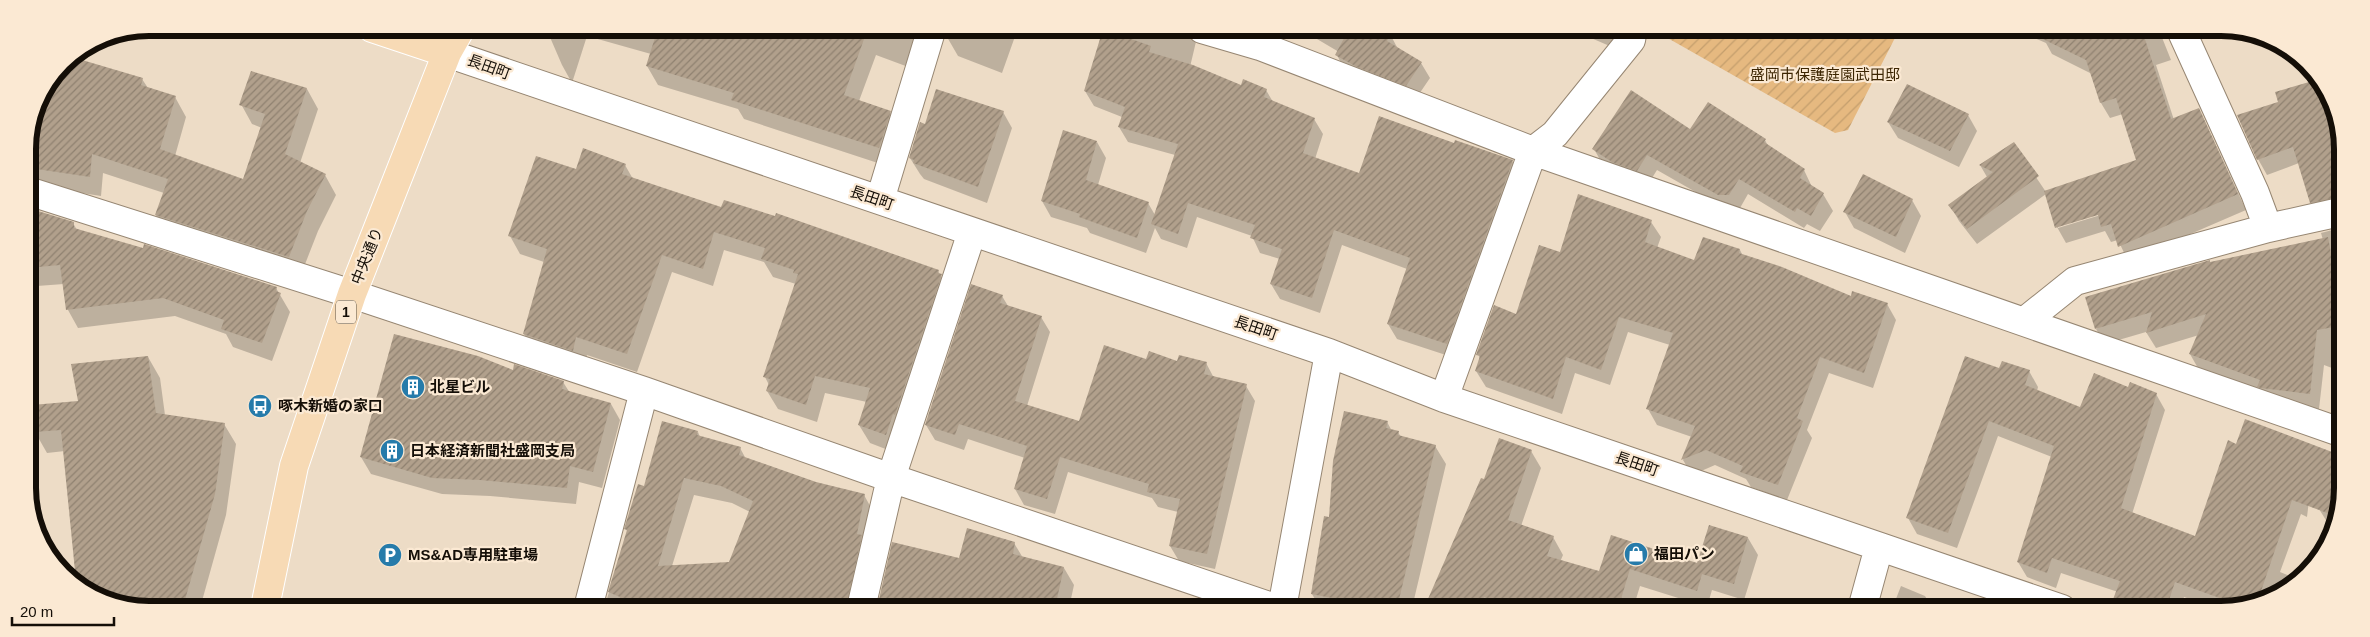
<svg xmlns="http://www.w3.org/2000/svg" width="2370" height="637" font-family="Helvetica,'Noto Sans JP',sans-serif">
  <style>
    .garden { fill: url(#garden-furrows) }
    .shadow { fill: #0003; fill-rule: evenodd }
    .building { fill: url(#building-hatch); fill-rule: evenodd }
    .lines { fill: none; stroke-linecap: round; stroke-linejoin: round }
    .minor-casing { stroke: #968672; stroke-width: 30 }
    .major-casing { stroke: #fff; stroke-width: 30 }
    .minor { stroke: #fff; stroke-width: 28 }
    .major { stroke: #f7dab5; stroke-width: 28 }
    .labels { text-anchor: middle; stroke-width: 4.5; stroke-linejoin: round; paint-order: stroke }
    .shield { fill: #fbe9d3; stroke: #595044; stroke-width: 1 }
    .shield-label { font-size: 14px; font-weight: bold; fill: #140e07 }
    .street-label { font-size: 15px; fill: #140e07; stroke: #fbe9d3 }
    .park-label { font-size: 15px; fill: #3c2502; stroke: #fbe9d3 }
    .poi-label { font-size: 15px; font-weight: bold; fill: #140e07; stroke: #fbe9d3; text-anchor: start }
    .rim { fill: none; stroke: #140e07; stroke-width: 6 }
  </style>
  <defs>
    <pattern id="garden-furrows" width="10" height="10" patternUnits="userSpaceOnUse" patternTransform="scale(1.25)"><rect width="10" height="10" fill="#e6b980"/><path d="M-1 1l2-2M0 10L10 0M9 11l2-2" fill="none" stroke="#c49e6d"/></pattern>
    <pattern id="building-hatch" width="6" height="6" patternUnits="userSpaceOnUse" patternTransform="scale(1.25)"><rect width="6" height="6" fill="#b1a08c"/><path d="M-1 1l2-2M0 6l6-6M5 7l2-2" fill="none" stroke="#8f8170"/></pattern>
  </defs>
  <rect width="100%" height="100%" fill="#eddcc6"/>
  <path class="garden" d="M 1656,29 L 1899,30 L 1848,130 L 1835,133 L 1657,32 Z"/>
  <path class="shadow" d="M 546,28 L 1018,28 L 1002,73 L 958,56 L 947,37 L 947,32 L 940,31 L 911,68 L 876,55 L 859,101 L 890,112 L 901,131 L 890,167 L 744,119 L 738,109 L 658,85 L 647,66 L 651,54 L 587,36 L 572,83 L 562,65 Z
    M 1105,29 L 1199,29 L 1190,67 L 1242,87 L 1266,90 L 1273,102 L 1314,119 L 1323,134 L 1315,159 L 1360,175 L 1455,145 L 1512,161 L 1521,176 L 1455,358 L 1397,339 L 1388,324 L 1407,269 L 1342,245 L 1320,313 L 1280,299 L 1271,284 L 1280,259 L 1260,253 L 1252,236 L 1197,217 L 1187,248 L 1161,239 L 1155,228 L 1146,253 L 1090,233 L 1087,228 L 1051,217 L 1042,201 L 1097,142 L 1106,158 L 1098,185 L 1148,203 L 1155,215 L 1175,155 L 1128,142 L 1119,127 L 1122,117 L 1094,106 L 1085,91 Z
    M 1300,29 L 1380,29 L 1390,34 L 1398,49 L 1421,63 L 1430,78 L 1415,100 L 1345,71 L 1337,55 L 1339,52 Z
    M 1570,29 L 1620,29 L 1612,47 Z
    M 2023,30 L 2159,30 L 2171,60 L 2156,65 L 2174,120 L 2199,109 L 2246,210 L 2128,261 L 2118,240 L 2111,242 L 2105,231 L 2066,243 L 2057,227 L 2046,194 L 1977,244 L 1959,221 L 1950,205 L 1987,177 L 1980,165 L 2013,143 L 2046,192 L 2138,161 L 2123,114 L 2110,118 L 2101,103 L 2092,74 L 2052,54 L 2046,43 L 2025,34 ZM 2104,212 L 2104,214 L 2058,228 L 2058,226 Z
    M 75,55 L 78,60 L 142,79 L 148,88 L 175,97 L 186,117 L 175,156 L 244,181 L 262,128 L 252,124 L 241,104 L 307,89 L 318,109 L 300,163 L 325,175 L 336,195 L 318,231 L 300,277 L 167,234 L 156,215 L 164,193 L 103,173 L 101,196 L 43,187 L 32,167 L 36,132 L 32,125 L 40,96 L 63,63 Z
    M 2316,80 L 2340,126 L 2340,213 L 2320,218 L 2311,202 L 2299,163 L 2267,175 L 2258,159 L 2280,103 L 2277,93 Z
    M 1003,112 L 1012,128 L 987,203 L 924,179 L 920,174 L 910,158 L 926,125 Z
    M 1968,115 L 1977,131 L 1959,167 L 1898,138 L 1888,122 Z
    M 1691,131 L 1765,140 L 1768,146 L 1804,170 L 1812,187 L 1823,194 L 1833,211 L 1820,231 L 1807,224 L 1804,228 L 1748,194 L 1736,215 L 1657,170 L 1647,186 L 1603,165 L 1594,149 Z
    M 625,165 L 633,179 L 722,209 L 776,218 L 777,214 L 938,271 L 951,293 L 896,453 L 870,443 L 859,425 L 867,402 L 825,393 L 817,422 L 778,409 L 767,391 L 769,385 L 765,377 L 796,284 L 773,277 L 764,262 L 724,250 L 713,286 L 672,272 L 637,372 L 587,355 L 583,368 L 534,352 L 524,334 L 544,262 L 520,254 L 510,236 L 577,171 Z
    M 1912,200 L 1921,216 L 1905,253 L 1854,228 L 1845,212 Z
    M 28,215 L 73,223 L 77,230 L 276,288 L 290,312 L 272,361 L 233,347 L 226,334 L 175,316 L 78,328 L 68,310 L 64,284 L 37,286 L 29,272 Z
    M 1651,222 L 1661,237 L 1657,248 L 1695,261 L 1740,250 L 1743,256 L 1852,298 L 1887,304 L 1896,320 L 1873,388 L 1829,373 L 1807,430 L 1812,438 L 1787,500 L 1751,487 L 1746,479 L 1715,465 L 1692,475 L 1683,460 L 1692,437 L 1657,425 L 1648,409 L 1670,345 L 1628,332 L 1610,385 L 1575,373 L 1562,414 L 1486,387 L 1476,371 L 1480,359 L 1478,354 L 1517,315 L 1560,253 Z
    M 2340,228 L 2340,371 L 2324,365 L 2319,409 L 2271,403 L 2199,370 L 2190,354 L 2199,335 L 2156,348 L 2146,332 L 2105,344 L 2096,329 L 2210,263 L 2323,240 L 2321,233 Z
    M 1002,296 L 1008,306 L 1041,317 L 1050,332 L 1027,406 L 1079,423 L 1147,361 L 1206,363 L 1214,378 L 1246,386 L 1255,401 L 1215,569 L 1179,561 L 1170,546 L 1178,512 L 1158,507 L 1152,498 L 1068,472 L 1055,514 L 1024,505 L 1015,489 L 1025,458 L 968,439 L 964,450 L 935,440 L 926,425 Z
    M 148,357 L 160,378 L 165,415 L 224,424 L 236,444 L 226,515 L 202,601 L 205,607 L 125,607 L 66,576 L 77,574 L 65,451 L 47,453 L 35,432 L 33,406 L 79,402 Z
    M 2000,370 L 2029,371 L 2038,387 L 2037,391 L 2081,408 L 2129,388 L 2156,394 L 2165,410 L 2132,514 L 2196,538 L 2237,445 L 2314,459 L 2307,517 L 2301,514 L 2280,572 L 2300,580 L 2267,600 L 2229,609 L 2218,609 L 2184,597 L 2180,609 L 2118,609 L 2114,602 L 2118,592 L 2061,573 L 2056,588 L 2027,577 L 2018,562 L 2052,457 L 1998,436 L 1957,548 L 1917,534 L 1908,518 Z
    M 513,371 L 563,382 L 570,393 L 611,404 L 620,420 L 602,488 L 579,482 L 576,504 L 490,496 L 442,494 L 371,474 L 361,457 Z
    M 1387,422 L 1392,431 L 1398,432 L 1401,437 L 1435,446 L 1446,464 L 1412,608 L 1320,608 L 1312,594 L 1330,518 Z
    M 698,432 L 700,437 L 740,448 L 746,459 L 816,484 L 864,495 L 874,513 L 859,608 L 604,608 L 628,533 L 626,529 L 645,487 ZM 694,495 L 732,503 L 750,512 L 730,563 L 672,566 Z
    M 1531,451 L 1541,468 L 1521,526 L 1553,537 L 1563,555 L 1560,562 L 1600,573 L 1612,537 L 1698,564 L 1748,538 L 1758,555 L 1744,600 L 1712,590 L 1707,607 L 1640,586 L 1633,609 L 1425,608 L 1481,479 L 1485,481 Z
    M 2339,456 L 2340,512 L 2334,527 L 2329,525 L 2319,509 Z
    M 1014,543 L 1023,558 L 1064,568 L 1074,585 L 1069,608 L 878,608 L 960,560 Z
    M 1901,586 L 1925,596 L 1933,609 L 1892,609 Z"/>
  <path class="building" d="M 658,28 L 868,28 L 844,95 L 891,111 L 879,148 L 731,100 L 734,93 L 646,66 Z
    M 1103,29 L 1151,46 L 1149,52 L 1193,65 L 1241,85 L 1243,79 L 1267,89 L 1264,97 L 1315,118 L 1303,153 L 1359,173 L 1379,116 L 1454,143 L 1455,140 L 1513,160 L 1447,344 L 1387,324 L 1410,258 L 1334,230 L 1312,298 L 1270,284 L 1282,249 L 1250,238 L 1255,225 L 1188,203 L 1178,234 L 1151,224 L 1178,144 L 1118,127 L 1125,107 L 1084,91 Z
    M 1349,29 L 1393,29 L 1387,41 L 1422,62 L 1406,86 L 1357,67 L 1335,55 Z
    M 2024,30 L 2142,30 L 2171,119 L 2199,108 L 2238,194 L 2118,247 L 2111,224 L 2101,227 L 2098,215 L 2055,228 L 2044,191 L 2136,160 L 2116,98 L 2100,103 L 2086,60 Z
    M 72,57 L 143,78 L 141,85 L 176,96 L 160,149 L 243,179 L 265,114 L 239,105 L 251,71 L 307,88 L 285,154 L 326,174 L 307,211 L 289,257 L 155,215 L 168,179 L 92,154 L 90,177 L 30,168 L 35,125 L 32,125 L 40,96 L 63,63 Z
    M 2316,80 L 2340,126 L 2340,197 L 2310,203 L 2293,147 L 2257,160 L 2237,115 L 2278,102 L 2275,92 Z
    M 1907,84 L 1969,114 L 1950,151 L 1887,122 Z
    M 936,89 L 1004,111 L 978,187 L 913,163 L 914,160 L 909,158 L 920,122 L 925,124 Z
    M 1631,90 L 1690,129 L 1708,102 L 1766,139 L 1764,142 L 1805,169 L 1800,178 L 1824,193 L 1811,216 L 1797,208 L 1795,212 L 1739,179 L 1729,195 L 1718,195 L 1647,155 L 1637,171 L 1612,162 L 1592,149 Z
    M 1063,130 L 1097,141 L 1086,180 L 1149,202 L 1137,238 L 1079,217 L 1080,214 L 1041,201 Z
    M 2014,142 L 2039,176 L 1967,229 L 1948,205 L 1993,172 L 1979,165 Z
    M 583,148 L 626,164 L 622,174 L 721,207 L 724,200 L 775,216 L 776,213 L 939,270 L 938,273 L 942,274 L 895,415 L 893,414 L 886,435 L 858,425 L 870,388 L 815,376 L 806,405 L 766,391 L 770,379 L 763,377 L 798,274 L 793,273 L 794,270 L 761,259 L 765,248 L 714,232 L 703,269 L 662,255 L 627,354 L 576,337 L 573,351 L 523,334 L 547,249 L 508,236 L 536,156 L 576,169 Z
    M 1863,174 L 1913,199 L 1896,237 L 1843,212 Z
    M 1578,194 L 1652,220 L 1645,242 L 1694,260 L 1703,237 L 1740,249 L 1739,253 L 1782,267 L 1851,296 L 1852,291 L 1888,303 L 1864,373 L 1820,357 L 1797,418 L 1803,421 L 1778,485 L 1740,472 L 1743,466 L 1706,450 L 1681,460 L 1695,426 L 1646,409 L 1673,333 L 1619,317 L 1601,370 L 1566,357 L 1553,399 L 1475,371 L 1480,356 L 1476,355 L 1494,305 L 1516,314 L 1539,245 L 1560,252 Z
    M 38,211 L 74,222 L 74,228 L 143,248 L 144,244 L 277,287 L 276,291 L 281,293 L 262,343 L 221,329 L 224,320 L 163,298 L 66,310 L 60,265 L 28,268 L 28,213 Z
    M 2328,237 L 2340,301 L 2340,326 L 2317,330 L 2310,394 L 2261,388 L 2257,387 L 2260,380 L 2189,354 L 2206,314 L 2146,333 L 2152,312 L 2095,329 L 2085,297 L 2210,260 L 2210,262 Z
    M 971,284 L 1003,295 L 1000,303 L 1042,316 L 1015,401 L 1079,421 L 1104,345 L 1146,359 L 1149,351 L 1177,361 L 1179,355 L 1207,362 L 1204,374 L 1247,384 L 1207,554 L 1169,546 L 1180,499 L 1147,492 L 1149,484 L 1060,457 L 1047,499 L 1014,489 L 1027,446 L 959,424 L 955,435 L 925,425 Z
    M 394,334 L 478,356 L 513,370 L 514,364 L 564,381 L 562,389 L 611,403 L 593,472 L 570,466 L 567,488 L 480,480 L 432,478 L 360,457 Z
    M 148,356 L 156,413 L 225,423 L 215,494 L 183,607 L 125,607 L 76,581 L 61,430 L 34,432 L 32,405 L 78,401 L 71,364 Z
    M 1965,356 L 1999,368 L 2002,361 L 2030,370 L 2025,385 L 2080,407 L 2094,373 L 2128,387 L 2130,382 L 2157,393 L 2121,508 L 2195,536 L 2228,440 L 2236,444 L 2245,419 L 2340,455 L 2340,512 L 2338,517 L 2292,500 L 2257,603 L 2242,606 L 2175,582 L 2166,609 L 2133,609 L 2112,602 L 2120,581 L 2052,558 L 2047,573 L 2017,562 L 2054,446 L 1989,421 L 1948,533 L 1906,518 Z
    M 1344,411 L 1388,421 L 1386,428 L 1399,431 L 1398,435 L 1436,445 L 1397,608 L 1357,608 L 1358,603 L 1311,594 L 1324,516 L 1329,517 L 1333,461 Z
    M 662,421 L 698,431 L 697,435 L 741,447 L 739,455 L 816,482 L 865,494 L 857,534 L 862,535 L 846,608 L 760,608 L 748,604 L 711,608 L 616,608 L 620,597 L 608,592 L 627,530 L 624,529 L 638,484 L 644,486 ZM 684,478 L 721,486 L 753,501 L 729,562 L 658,566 Z
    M 1499,438 L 1532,450 L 1508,520 L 1554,536 L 1547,556 L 1599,571 L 1611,535 L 1697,563 L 1709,525 L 1748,537 L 1734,584 L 1702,574 L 1697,591 L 1630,569 L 1618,609 L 1516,609 L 1484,597 L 1480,608 L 1424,608 L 1481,478 L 1484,479 Z
    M 967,528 L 1015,542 L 1013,554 L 1064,567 L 1055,608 L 877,608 L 892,542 L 959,558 Z"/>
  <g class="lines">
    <g class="minor-casing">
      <path id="minor" d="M 1202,29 L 1260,46 L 1533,151 L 2340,432
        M 2181,30 L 2255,193 L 2268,228 L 2340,212
        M 447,53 L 1329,353 L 1444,398 L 2062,609
        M 28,191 L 352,294 L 644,391 L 891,478 L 1275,608
        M 880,200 L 932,28
        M 2025,321 L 2075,281 L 2268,228
        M 1444,398 L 1533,151 L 1555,134 L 1631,40 L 1633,29
        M 588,608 L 644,391
        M 861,608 L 891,478 L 972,232
        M 1282,608 L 1329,353
        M 1862,609 L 1879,547"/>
    </g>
    <g class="major-casing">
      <path id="major" d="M 372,28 L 447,53
        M 265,607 L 294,466 L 352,294 L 447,53 L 461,28"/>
    </g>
    <use href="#minor" class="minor"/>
    <use href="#major" class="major"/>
  </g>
  <defs>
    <g id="building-disc" transform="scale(1.25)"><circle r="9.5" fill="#267baa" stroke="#fbe9d3"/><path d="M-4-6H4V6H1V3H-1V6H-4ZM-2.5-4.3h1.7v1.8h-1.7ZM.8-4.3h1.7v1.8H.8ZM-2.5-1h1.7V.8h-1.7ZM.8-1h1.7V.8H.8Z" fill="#fff"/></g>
    <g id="bus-disc" transform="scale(1.25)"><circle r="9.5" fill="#267baa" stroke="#fbe9d3"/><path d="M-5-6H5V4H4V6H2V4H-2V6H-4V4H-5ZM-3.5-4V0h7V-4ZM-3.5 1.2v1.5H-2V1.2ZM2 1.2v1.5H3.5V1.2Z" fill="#fff"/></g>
    <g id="shop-disc" transform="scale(1.25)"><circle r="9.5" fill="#267baa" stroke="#fbe9d3"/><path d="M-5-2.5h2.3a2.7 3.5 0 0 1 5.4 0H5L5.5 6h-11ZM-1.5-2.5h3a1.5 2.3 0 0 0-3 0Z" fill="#fff"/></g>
    <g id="parking-disc" transform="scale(1.25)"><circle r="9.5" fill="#267baa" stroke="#fbe9d3"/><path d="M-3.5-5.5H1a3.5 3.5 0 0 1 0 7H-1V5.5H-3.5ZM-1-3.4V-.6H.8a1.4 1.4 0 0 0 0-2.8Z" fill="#fff"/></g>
  </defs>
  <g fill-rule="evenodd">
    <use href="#building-disc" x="413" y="387"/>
    <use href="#bus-disc" x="260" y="406"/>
    <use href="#building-disc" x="392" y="451"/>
    <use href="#shop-disc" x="1636" y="554"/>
    <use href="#parking-disc" x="390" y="555"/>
  </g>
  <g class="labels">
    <rect class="shield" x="336" y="300.5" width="20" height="23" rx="4"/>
    <g class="shield-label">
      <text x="346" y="317">1</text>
    </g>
    <g class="street-label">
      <text transform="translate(489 67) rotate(20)" y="5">長田町</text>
      <text transform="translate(872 198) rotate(19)" y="5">長田町</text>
      <text transform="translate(367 256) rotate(-68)" y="5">中央通り</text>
      <text transform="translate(1256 328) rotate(19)" y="5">長田町</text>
      <text transform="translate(1637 464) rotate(19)" y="5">長田町</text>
    </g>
    <g class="park-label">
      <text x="1825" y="80">盛岡市保護庭園武田邸</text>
    </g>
    <g class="poi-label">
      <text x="430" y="392">北星ビル</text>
      <text x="278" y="411">啄木新婚の家口</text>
      <text x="410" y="456">日本経済新聞社盛岡支局</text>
      <text x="1654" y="559">福田パン</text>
      <text x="408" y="560">MS&amp;AD専用駐車場</text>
    </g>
  </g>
  <path d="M0 0H2370V637H0ZM149 36H2221A113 113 0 0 1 2334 149V488A113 113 0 0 1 2221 601H149A113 113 0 0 1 36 488V149A113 113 0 0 1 149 36Z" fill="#fbe9d3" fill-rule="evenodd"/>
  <path class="rim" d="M149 36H2221A113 113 0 0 1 2334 149V488A113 113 0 0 1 2221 601H149A113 113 0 0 1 36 488V149A113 113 0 0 1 149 36Z"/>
  <path d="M12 617v8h102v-8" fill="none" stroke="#140e07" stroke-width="2.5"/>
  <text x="20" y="617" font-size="15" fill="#140e07" stroke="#fbe9d3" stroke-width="4" paint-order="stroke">20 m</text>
</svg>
